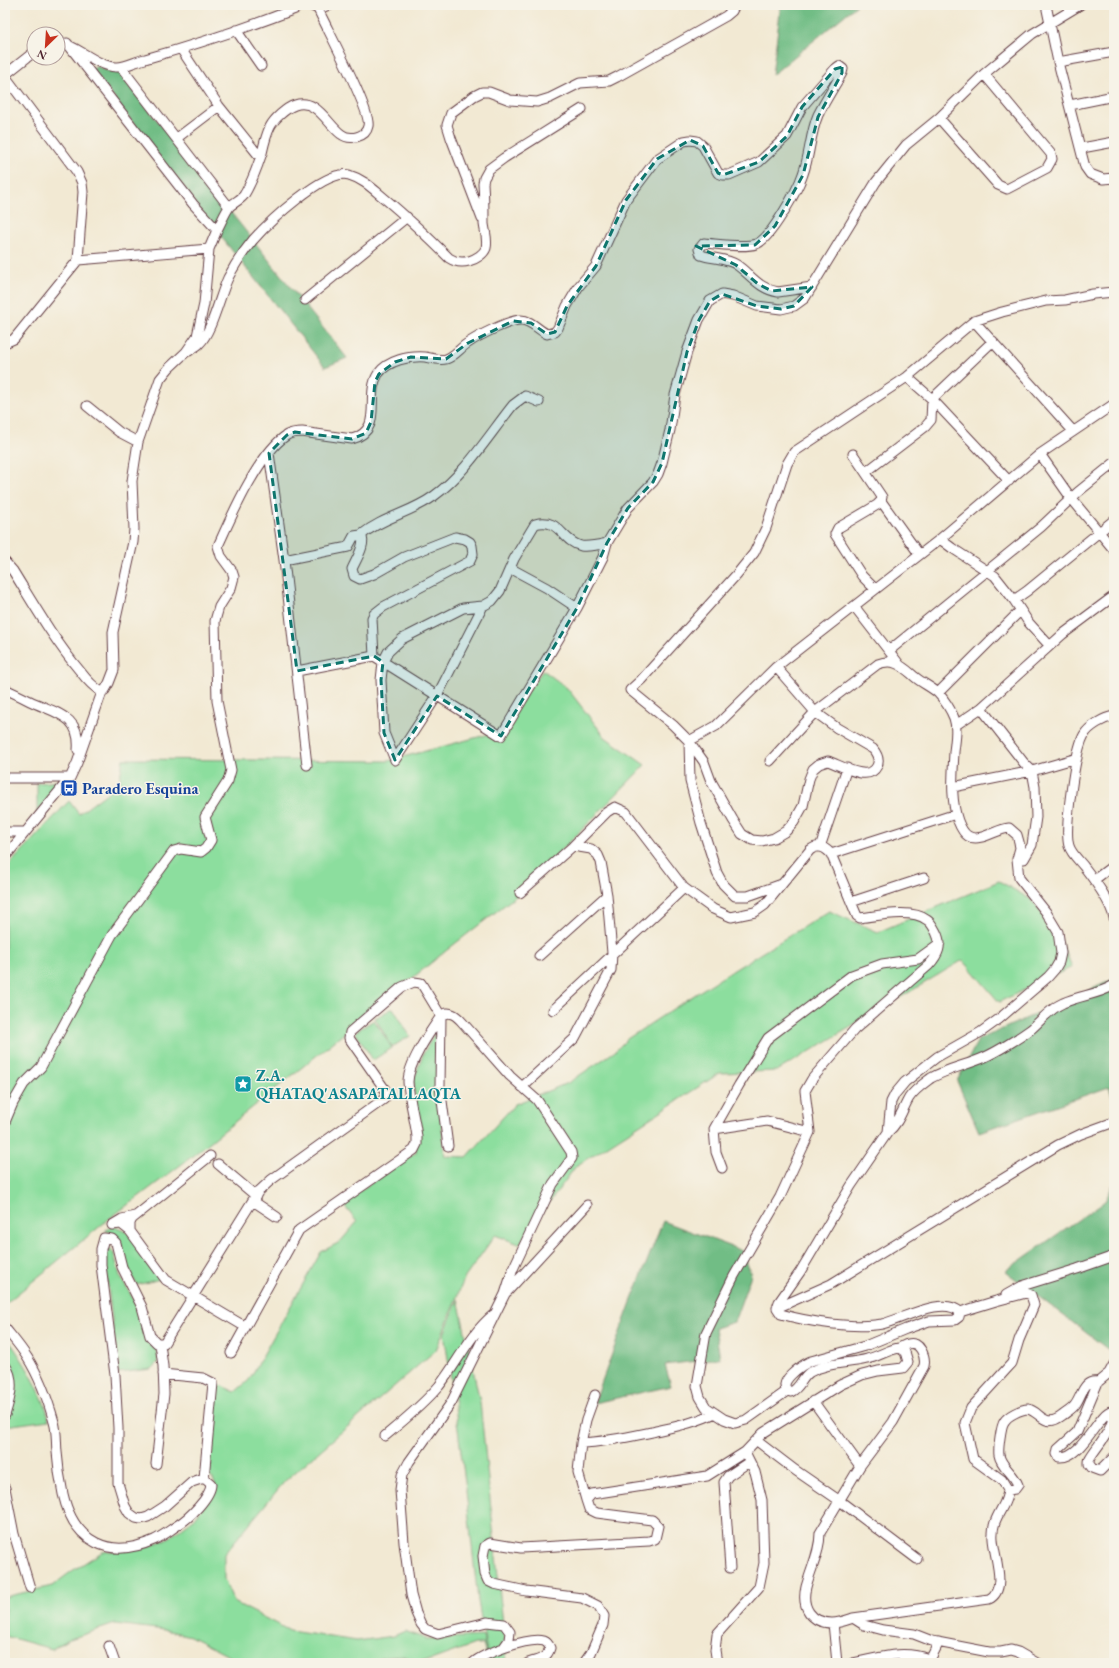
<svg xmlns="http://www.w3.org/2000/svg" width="1119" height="1668" font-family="'EB Garamond',serif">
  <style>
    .green { fill: #8cde9e; stroke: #6b7e64 }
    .forest { fill: #71bd85; stroke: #5e6e58 }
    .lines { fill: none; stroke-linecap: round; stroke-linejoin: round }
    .minor-casing { stroke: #633d44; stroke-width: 11 }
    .minor { stroke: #fff; stroke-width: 9 }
    .marked { fill: #0f766e; fill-opacity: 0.2; stroke: #0f766e; stroke-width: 3; stroke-dasharray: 8 5; stroke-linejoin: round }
    .labels { text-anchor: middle; stroke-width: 3; stroke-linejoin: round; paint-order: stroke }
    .transit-label { font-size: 16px; font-weight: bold; fill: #164399; stroke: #f7f3e8; text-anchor: start }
    .culture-label { font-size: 16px; font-weight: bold; fill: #0d838f; stroke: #f7f3e8; text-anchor: start }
  </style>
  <rect width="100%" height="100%" fill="#f7f3e8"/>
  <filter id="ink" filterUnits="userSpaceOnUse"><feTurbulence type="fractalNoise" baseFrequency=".025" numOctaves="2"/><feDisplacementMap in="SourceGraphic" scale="8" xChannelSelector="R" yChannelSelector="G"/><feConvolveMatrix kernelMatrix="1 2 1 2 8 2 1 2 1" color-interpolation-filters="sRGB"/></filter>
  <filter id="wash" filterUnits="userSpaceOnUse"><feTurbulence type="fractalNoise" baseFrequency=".012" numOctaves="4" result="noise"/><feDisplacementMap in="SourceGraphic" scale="16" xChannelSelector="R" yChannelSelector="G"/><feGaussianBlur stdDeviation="0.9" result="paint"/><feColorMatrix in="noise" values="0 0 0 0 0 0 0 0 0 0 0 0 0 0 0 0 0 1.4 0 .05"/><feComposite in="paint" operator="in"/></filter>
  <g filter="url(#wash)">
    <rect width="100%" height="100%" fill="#f2e9d3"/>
    <path class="green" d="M 543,670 L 567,688 L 605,737 L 645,765 L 520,893 L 452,946 L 190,1158 L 109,1219 L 5,1304 L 5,870 L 8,866 L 69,801 L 79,814 L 119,784 L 123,759 L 388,761 L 497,732 Z
      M 63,781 L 37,813 L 37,783 Z
      M 999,881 L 1032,900 L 1058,934 L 1072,967 L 999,1002 L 963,960 L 777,1071 L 720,1073 L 576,1166 L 519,1244 L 495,1235 L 464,1279 L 436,1350 L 285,1481 L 224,1554 L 224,1579 L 234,1602 L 290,1631 L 357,1641 L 394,1636 L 405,1631 L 426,1639 L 483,1636 L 487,1653 L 478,1601 L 465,1482 L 452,1384 L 444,1334 L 458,1299 L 480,1402 L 507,1663 L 489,1663 L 483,1644 L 475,1644 L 431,1660 L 417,1661 L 404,1656 L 386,1657 L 368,1663 L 242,1663 L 190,1636 L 165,1630 L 115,1624 L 67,1640 L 52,1649 L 5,1636 L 5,1597 L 52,1586 L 72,1571 L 102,1552 L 148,1547 L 170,1537 L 195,1518 L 213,1493 L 216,1486 L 213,1479 L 208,1475 L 216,1383 L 235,1392 L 249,1380 L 321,1252 L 340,1242 L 357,1222 L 342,1203 L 416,1152 L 414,1079 L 423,1054 L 435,1033 L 443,1142 L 445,1156 L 467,1157 L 515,1104 L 568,1083 L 614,1052 L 627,1039 L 705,988 L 829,911 L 878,932 Z
      M 393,1008 L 410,1036 L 392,1047 L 375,1018 Z
      M 374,1020 L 392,1048 L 373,1060 L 355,1032 Z
      M 113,1226 L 128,1233 L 160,1279 L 137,1285 C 133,1278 128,1270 125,1262 C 121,1248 124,1236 106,1231 L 106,1230 Z
      M 107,1248 L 110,1248 L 114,1254 L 120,1276 L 134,1300 L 146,1337 L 150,1345 L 157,1350 L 158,1362 L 151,1369 L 118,1373 C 114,1332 108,1291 104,1251 Z
      M 5,1335 C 20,1355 45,1395 49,1420 L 5,1426 L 9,1414 L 12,1370 L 5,1358 Z"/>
    <path class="forest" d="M 781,5 L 857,5 L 772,75 Z
      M 97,66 L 108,71 L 118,71 L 347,358 L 325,367 L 218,233 L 92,70 Z
      M 1114,979 L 1114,1101 L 1109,1087 L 979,1132 L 957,1081 L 978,1040 Z
      M 1114,1183 L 1114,1354 L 1005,1271 L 1105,1201 Z
      M 663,1221 L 743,1251 L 751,1275 L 734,1322 L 715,1328 L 720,1358 L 665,1365 L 671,1386 L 594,1403 L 631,1302 Z"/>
  </g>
  <g filter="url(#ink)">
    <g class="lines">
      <g class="minor-casing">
        <path id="minor" d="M 1046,5 L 1058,62 L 1085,167 L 1090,174 L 1103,179 L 1114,178
          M 318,9 L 329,5
          M 236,30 L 261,66
          M 58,41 C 78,46 96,66 116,67 C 124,68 136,61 145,59 C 195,45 246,28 295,9 L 300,5
          M 181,49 L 219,106 L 260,157
          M 1058,62 L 1114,52
          M 121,67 L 229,207
          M 5,75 L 34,52
          M 5,76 L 77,172 L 82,183 L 83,192 L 78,260 L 14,339 L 5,343
          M 1070,105 L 1114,96
          M 939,118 L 998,185 L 1007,189 L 1047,168 L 1052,159 L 1051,154 L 984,74
          M 177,138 L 219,106
          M 1082,148 L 1114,142
          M 482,219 L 451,138 L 447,125 L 451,113 L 474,96 L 482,92 L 489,92 L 510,100 L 537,102 L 550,98 L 580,83 L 609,81 L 617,77 L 726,16 L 732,11 L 735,5
          M 217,230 C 220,225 226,210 230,206 C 235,202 240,200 244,195 C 251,184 258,165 262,153 C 264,144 266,135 270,127 C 274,119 286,108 295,105 C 317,98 327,124 341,134 C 350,141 366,137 368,126 C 372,112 326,27 318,9 L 310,5
          M 78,260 L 209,249
          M 1114,292 L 1093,294 L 1065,300 L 1046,301 L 1002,312 L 974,321 L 907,377 L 794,452 L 787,464 L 766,528 L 754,553 L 737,574 L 641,680 L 630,690 L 673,725 L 689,741 L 716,726 L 776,667 L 940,539 L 1040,454 L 1114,404
          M 305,300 L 407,217
          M 974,321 L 1073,431
          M 993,341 L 932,399 L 1009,481
          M 189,351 C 192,348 196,347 199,344 C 212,332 220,295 228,278 C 235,264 244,251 253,240 C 268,223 326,168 349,175 C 363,179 373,189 384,198 C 407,217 428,237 449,258 C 455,262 462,263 469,261 C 476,259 484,254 486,248 C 488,240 485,232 484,224 C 484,210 484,197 483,183 L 484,178 L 489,169 L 504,158 L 582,109
          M 87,406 L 119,432 L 138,442
          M 269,453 L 284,560 L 307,765
          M 853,454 L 882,497 L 881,501 L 877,505 L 838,528 L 835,534 L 862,576 L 875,589
          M 1040,454 L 1071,498 L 1114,550
          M 866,472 L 925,427 L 931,420 L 932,399 L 907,377
          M 881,501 L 919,554
          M 361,535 C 383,517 411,513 434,496 C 465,474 489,435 513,405 L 525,396 L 539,402
          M 940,539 L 952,548 L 995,576 L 1014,600 L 1029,623 L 1049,645
          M 284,560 L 348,547 L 354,536 L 361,535 C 367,543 356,560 352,569 L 354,576 L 360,579 L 374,574 L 404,557 L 455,537 L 465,539 L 470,542 L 472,546 L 473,554 L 470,561 L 383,607 L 374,614 L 372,618 L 374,656
          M 5,562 L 13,571 C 34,605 54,640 80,671 C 86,679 93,687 102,692
          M 510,568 L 547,588 L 577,608
          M 1014,600 L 1027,591 L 1114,520
          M 854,606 L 899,664
          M 890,650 L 1041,527 L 1078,492 L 1114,463
          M 297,671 L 374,656 L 501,736 L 577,608 L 603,557 L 607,543 L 628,508 L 653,482 L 658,474 L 662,463 L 670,430 L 675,395 L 687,352 L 699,320 L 710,301 L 722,294 L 733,296 L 757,306 L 781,309 L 794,306 L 805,298 L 876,182 L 906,145 L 939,118 L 984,74 L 1032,34 L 1080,5
          M 5,689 C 14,693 22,697 30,701 C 55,713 81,715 78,750
          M 938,693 L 1020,611
          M 981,708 L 1024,763 L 1032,771 L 1035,787 L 1036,817 L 1032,845 L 1024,859 L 1017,859
          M 1114,716 C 1104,718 1089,726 1084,735 C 1075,751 1064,829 1069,846 C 1072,855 1080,861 1085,868 C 1095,881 1111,902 1114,918
          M 956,725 L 981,708 L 1063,634 L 1114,596
          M 395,760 L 384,733 L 381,680 L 383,662 L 388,652 L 402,639 L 463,608 L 483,606 L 492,601 L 500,591 L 514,559 L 535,524 C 560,517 561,541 581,546 C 590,547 598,545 607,543
          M 395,760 L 437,696 L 483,606
          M 770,761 L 815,712 L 776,667
          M 5,778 L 70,778
          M 953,787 L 1032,771 L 1077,758
          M 5,832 L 24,832
          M 820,847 L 847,768
          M 831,854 L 956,814
          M 5,857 L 70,778 L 77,763 L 102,692 L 105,690 L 109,683 L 114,670 L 113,632 L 133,542 L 134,529 L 132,481 L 138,442 L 160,379 L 169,368 L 186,352 L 197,336 L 204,304 L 209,249 L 217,230 L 193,204 L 67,43
          M 1094,880 L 1114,865
          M 520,893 L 573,846 L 607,812 L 615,807 L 626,812 L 684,888 L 713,909 L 731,917 L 755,912 L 765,905 L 810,850 C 818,844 825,847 831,854 L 857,916 L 860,918 C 877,916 912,908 927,920 C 931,922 934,928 936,932 C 943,946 938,955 929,965 L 855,1029 L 812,1079 L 805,1091 L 810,1132 L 780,1197 L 734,1276 L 706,1333 L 697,1386 L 700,1397 L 706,1407 L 724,1419 L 735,1423 L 746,1420 L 787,1391
          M 851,902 L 924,878
          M 539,956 L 607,895
          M 553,1010 L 684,888
          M 522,1087 L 575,1038 L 611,970 L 612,953 L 607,895 L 601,862 L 598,855 L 591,849 L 573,846
          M 5,1122 L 13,1103 L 24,1084 L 41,1067 L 112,935 L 174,851 L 181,849 L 201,852 L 206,848 L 211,840 L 205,817 L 228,781 L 231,770 L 217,701 L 215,621 L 219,607 L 231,588 L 234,577 L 232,571 L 221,556 L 218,546 C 232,515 259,453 287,435 C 291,433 297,432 302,432 L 352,439 C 385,430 364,396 378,374 C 388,360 409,356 425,357 C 432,358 439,361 446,359 C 455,356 461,347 468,343 C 478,336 509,320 521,320 C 531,320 538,330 547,334 L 555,332 L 558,328 L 567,306 L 579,286 L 596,266 L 626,200 L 657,159 L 684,141 L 690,140 L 697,141 L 703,146 L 718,173 L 723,175 L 729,175 L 759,162 L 787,136 L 802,107 L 835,69 L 839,66 L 843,69 L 842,73 C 834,87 825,101 818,115 C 810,134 810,155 803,174 C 798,189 770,240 756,244 C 744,248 718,244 704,243 L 699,249 L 701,255 C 712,259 727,258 737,265 C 751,275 759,289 778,292 L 812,287
          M 714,1129 L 767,1121 L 810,1132
          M 888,1132 C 899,1123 902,1110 909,1098 C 914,1090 923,1084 931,1078 C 949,1068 968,1065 985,1057 C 998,1051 1019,1038 1030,1030 C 1041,1021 1049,1009 1063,1003 C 1080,995 1098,995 1114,985
          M 210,1156 L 132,1219 L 130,1223 L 130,1231 L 166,1280 L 244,1326
          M 218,1164 L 256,1196
          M 722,1168 L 716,1152 L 714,1129 L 739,1085 L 768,1038 L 852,975 L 882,964 L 918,959 L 940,943
          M 253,1201 L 277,1217
          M 130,1231 L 121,1224 L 112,1225 L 122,1219 L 135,1216
          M 507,1292 L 587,1205
          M 1006,1295 L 1022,1286 L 1077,1269 L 1114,1256
          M 777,1308 L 831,1284 L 1058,1145 L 1081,1134 L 1114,1122
          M 960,1312 L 996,1301 L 1026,1293 L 1031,1295 L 1034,1305 L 1019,1340 L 1012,1363 L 971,1408 L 965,1423 L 973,1459 L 1002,1480 L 1008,1490 L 1015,1489 L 1018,1485 C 1014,1473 1001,1467 999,1455 C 998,1449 1001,1426 1004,1422 C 1007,1416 1021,1409 1028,1409 C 1040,1411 1044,1430 1063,1415 C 1067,1412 1072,1409 1075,1405 C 1082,1396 1083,1379 1098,1382
          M 5,1328 C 13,1338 21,1347 27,1357 C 39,1376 48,1400 54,1422 C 57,1431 56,1442 57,1452 C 58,1466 60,1480 63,1494 C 74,1542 109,1560 154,1540 C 163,1536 170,1530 178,1525 C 189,1518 211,1497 211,1484 L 204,1478 L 192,1482 L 165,1506 L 148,1517 L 141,1519 L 136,1518 L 129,1513 L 125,1506 L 118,1483 L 118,1428 L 115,1375 L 101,1265 L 101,1249 L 104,1238 L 112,1239 L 116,1243 L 122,1267 L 142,1307 L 150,1336 L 157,1343 L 164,1343 L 258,1192 L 271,1180 L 384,1099 L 387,1095 L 386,1091 L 349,1038 L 350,1032 L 402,987 L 414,982 L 421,983 L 441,1016 L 440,1086 L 448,1146
          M 899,1348 C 902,1347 905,1344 908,1344 C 920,1340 926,1357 924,1366 L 893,1422 L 860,1466 L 820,1533 C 820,1552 811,1568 806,1587 C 801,1607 811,1623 832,1623 C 839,1623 847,1620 853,1618 L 989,1599 C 1008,1590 994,1556 993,1539 C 991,1516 1007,1508 1008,1490
          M 231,1353 L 299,1230 L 414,1150 L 417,1144 L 417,1137 C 415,1119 409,1101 408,1082 C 408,1063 430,1032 441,1016 C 449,1009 457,1016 463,1023 L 510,1076 L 537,1100 L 571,1152 L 572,1158 L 553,1184 L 513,1269 L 505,1294 L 451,1403 L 409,1462 L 402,1475 L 400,1490 L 404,1543 L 411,1595 L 416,1613 L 421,1624 L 425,1629 L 438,1634 L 487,1622 L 504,1624 L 510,1632 L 509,1640 L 504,1647
          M 1114,1364 L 1109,1373 L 1098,1382 L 1077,1432 L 1058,1449 L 1057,1454 L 1059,1457 C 1082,1459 1099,1413 1111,1411 C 1119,1424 1095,1448 1090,1458 C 1089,1459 1089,1463 1089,1464 L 1092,1468 L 1100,1471 L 1114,1457
          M 5,1365 C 16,1380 10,1399 5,1415
          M 163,1374 L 203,1378 L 213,1383 L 204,1478
          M 813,1401 L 860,1466
          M 385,1436 C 403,1421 423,1405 439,1386 C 458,1362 470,1334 493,1315
          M 757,1441 L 795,1470 L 840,1501 L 917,1559
          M 581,1443 L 586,1420 L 595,1395
          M 745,1452 L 763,1433 L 840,1385 L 862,1375 L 878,1371 L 903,1368 L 908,1362 L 905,1352 L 899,1348 C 887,1350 878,1357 867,1359 C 848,1364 828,1362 810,1372 C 802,1377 800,1388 791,1392 C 772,1385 803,1364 811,1361 L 865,1346 L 906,1329 L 929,1321 L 955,1320 L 959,1317 L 960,1312 C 943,1295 901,1320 882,1324 C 855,1329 808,1322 781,1314 L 777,1308 L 779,1302 L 800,1272 L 851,1186 L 888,1132 L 891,1102 L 895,1094 L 905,1082 L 937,1057 L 981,1032 L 999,1019 L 1048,977 L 1055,969 L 1059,962 L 1061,953 L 1058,932 L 1046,912 L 1019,878 L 1017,859 L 1020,848 L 1019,842 L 1017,835 L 1009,828 C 996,829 980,843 968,836 C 963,833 960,826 958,821 C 950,798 953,775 954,752 C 955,741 958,729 954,718 C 951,710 944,699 938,693 C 931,687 922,683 915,677 C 903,667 895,658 878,664 L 815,712 L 837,728 L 873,749 C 877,754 880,760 877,766 C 869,783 840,765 828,761 L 819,764 L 813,769 L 809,779 L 803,806 L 794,822 L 786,831 L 774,838 L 762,841 L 752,840 L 742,834 L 733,820 L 711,781 L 704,762 L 689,741 L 690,781 L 701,823 L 717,873 L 723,884 L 735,896 L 748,896 L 782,884
          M 156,1464 L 164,1394 L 163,1366 L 160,1344
          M 5,1488 L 14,1534 L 30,1588
          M 586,1500 L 578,1472 L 581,1443 C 606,1442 628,1437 652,1432 C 673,1427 695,1423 715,1413
          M 730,1568 L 724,1482 L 728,1476 L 749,1462
          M 853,1618 L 864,1625 L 883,1630 L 914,1634 L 932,1641 L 989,1652 L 1001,1652 L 1011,1650 L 1018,1652 L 1037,1663
          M 833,1623 L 837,1663
          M 109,1646 L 115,1663
          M 473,1663 C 484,1653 529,1637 544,1641 C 547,1642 549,1645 550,1648 C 547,1659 538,1660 528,1663
          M 584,1663 L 591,1653 L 603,1625 L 604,1616 L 598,1606 L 582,1598 L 526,1591 L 494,1584 L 488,1581 L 485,1574 L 483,1556 L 485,1546 L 490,1543 L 521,1548 L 649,1541 L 655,1539 L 658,1526 L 652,1520 L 597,1513 L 589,1509 L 586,1500 L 592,1494 L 707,1476 L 745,1452 L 755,1472 L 762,1500 L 764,1563 L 759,1587 L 717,1634 L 715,1650 L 717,1663
          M 853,1663 C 879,1658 902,1649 929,1659 L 932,1656 L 939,1642"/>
      </g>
      <use href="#minor" class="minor"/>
    </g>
  </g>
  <path class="marked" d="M 842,67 L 842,73 L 818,117 L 803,175 L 775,226 L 755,245 L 696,246 L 736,265 L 758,284 L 772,291 L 812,287 L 794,306 L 781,309 L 757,306 L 722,294 L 710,301 L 699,320 L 687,352 L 662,463 L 653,482 L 628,508 L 607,543 L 577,608 L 501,736 L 437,696 L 395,760 L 384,733 L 381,680 L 383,662 L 374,656 L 297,671 L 269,453 L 287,435 L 295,432 L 352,439 L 366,433 L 371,422 L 375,382 L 379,374 L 395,362 L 411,357 L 446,359 L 468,343 L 513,321 L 531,323 L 547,334 L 555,332 L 567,306 L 596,266 L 626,200 L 657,159 L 690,140 L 703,146 L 718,173 L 723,175 L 759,162 L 787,136 L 802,107 L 835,69 Z"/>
  <defs>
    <g id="bus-square" transform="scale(0.9)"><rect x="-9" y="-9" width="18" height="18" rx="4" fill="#1a4fb4" stroke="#f7f3e8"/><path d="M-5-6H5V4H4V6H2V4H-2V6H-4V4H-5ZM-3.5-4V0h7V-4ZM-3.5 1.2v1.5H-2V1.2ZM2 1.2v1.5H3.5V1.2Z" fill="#fff"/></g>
    <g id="sight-square" transform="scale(0.9)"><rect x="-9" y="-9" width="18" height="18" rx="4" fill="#0f9aa8" stroke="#f7f3e8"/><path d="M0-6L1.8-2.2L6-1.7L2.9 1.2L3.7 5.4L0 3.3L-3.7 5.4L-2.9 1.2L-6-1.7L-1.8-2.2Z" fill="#fff"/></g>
  </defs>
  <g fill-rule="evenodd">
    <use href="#bus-square" x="69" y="788"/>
    <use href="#sight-square" x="243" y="1084"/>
  </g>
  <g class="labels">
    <g class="transit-label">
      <text x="82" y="794">Paradero Esquina</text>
    </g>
    <g class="culture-label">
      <text x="256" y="1081">Z.A.<tspan x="256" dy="18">QHATAQ'ASAPATALLAQTA</tspan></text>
    </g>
  </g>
  <rect width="1119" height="1668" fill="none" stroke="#f7f3e8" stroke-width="20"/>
  <g transform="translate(46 46) rotate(205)"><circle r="19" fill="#f7f3e8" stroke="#b29e9c"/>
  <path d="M0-3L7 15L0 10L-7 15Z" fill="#c8321e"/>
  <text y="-6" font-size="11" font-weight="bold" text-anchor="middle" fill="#4a1f2b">N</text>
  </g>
</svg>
